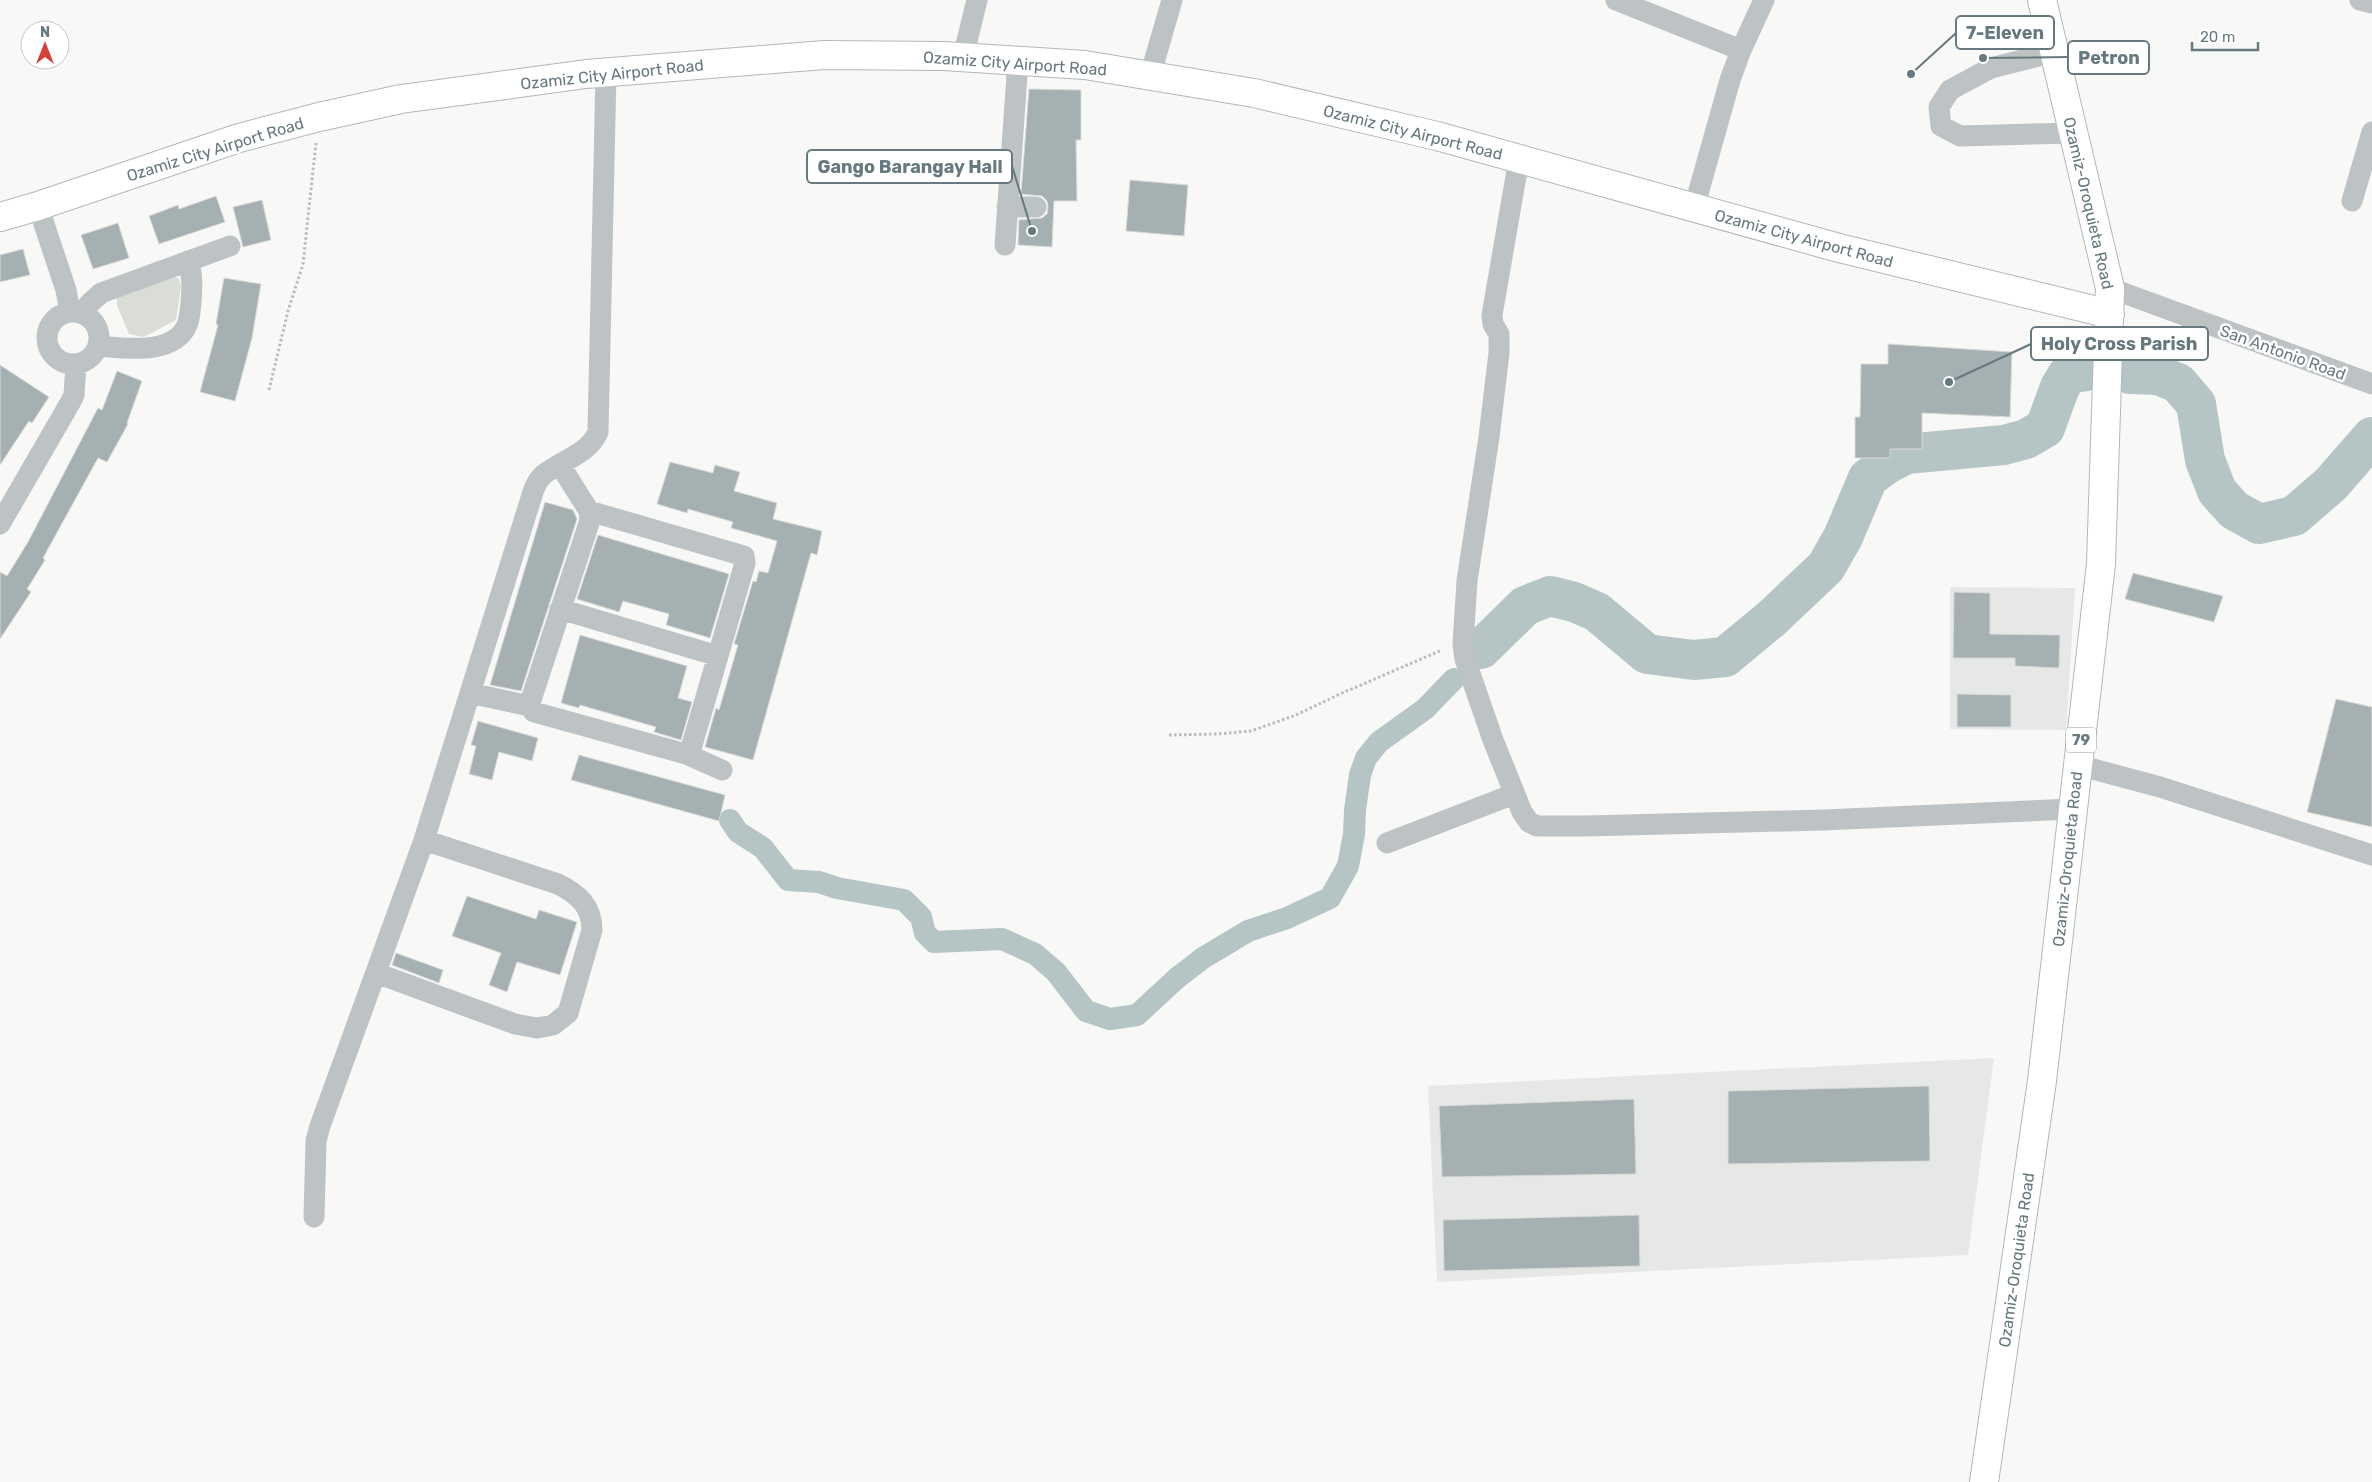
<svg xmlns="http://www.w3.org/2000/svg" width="2372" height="1482" font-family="Rubik,sans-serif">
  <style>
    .built { fill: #e6e8e7 }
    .green { fill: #d9ddd6 }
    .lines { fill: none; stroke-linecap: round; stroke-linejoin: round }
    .canal { stroke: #b5c4c5; stroke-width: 22 }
    .river { stroke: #b5c4c5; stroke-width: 40 }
    .building { fill: #a5b0b3; stroke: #dadad8 }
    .major-casing { stroke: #b1b8ba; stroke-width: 30 }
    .path { stroke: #b8bcbe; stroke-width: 3; stroke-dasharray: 2.5 2.5; stroke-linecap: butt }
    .minor { stroke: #bdc3c5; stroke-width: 21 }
    .major { stroke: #fff; stroke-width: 28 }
    .labels { text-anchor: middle; stroke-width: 5; stroke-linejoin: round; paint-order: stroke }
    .shield { fill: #fff; stroke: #94a1a5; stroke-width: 1 }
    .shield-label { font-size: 15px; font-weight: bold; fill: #66797f }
    .street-label { font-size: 16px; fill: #66797f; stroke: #fff }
    .leader { fill: none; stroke: #66797f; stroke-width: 2 }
    .callout-dot { fill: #66797f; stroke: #fff; stroke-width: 2 }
    .callout { fill: #fff; stroke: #66797f; stroke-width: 2 }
    .callout-label { font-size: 18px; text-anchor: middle; font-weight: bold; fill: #66797f }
  </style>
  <rect width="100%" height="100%" fill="#f8f8f6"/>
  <path class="built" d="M 1950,587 L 2075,588 L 2066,730 L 1950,729 Z
    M 1994,1058 L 1968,1255 L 1437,1282 L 1428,1086 Z"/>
  <path class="green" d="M 175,277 L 179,279 L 181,286 L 176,320 L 144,337 L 129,334 L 117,305 L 117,297 Z"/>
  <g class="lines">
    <path class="canal" d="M 730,820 L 738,832 L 763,848 L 788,880 L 819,882 L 837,888 L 904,900 L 921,917 L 925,933 L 934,942 L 1002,939 L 1035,954 L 1056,972 L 1086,1011 L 1110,1019 L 1137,1015 L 1177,978 L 1203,958 L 1248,931 L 1287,918 L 1330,898 L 1348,866 L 1354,834 L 1355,810 L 1360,775 L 1366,758 L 1379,742 L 1425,709 L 1454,679"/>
    <path class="river" d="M 2130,374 L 2158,375 L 2178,383 L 2196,404 L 2205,460 L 2217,491 L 2234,510 L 2259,524 L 2294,516 L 2331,484 L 2372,437
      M 1481,649 L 1525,606 L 1550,596 L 1574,602 L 1597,612 L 1647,654 L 1694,660 L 1725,657 L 1771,619 L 1826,567 L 1843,537 L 1868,478 L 1887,464 L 1906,454 L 2004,445 L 2026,439 L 2045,428 L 2060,387 L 2068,374 L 2087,371"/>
  </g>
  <path class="building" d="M 1029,89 L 1081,90 L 1081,140 L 1076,140 L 1077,201 L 1054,201 L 1052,247 L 1018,245 L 1019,220 L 1042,218 L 1047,214 L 1048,207 L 1047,201 L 1042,196 L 1021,194 Z
    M 1130,180 L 1188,185 L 1184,236 L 1126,231 Z
    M 216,196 L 225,222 L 159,244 L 149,216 L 178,205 L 179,209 Z
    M 262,200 L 271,240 L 243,247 L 233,207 Z
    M 118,223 L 129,258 L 93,269 L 81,235 Z
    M 23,249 L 30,275 L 0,282 L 0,255 Z
    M 224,278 L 261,284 L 252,338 L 235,401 L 200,392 L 218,325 L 216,324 Z
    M 1888,344 L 2012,352 L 2010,417 L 1922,413 L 1922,449 L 1890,449 L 1890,458 L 1855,458 L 1855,417 L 1860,417 L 1861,364 L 1888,364 Z
    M 0,365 L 49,397 L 32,423 L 29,421 L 0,465 Z
    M 117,371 L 142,381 L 127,423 L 128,424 L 107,462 L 98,458 L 43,558 L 45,560 L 27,589 L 31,592 L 0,639 L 0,572 L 7,576 L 28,542 L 98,408 L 102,410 Z
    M 670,462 L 713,473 L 715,465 L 740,472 L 734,491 L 777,503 L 773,519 L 822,531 L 817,555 L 811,553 L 753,760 L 705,747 L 716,708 L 719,710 L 738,645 L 734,644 L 753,581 L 756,582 L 759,571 L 768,573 L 777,541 L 731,528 L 733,522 L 688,509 L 687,513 L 657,504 Z
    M 545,502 L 573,510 L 577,519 L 521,691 L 490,685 Z
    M 598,535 L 729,574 L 710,638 L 666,625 L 669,614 L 623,601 L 619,612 L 577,599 Z
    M 2133,573 L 2223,596 L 2214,622 L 2125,599 Z
    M 1954,592 L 1990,593 L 1990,634 L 2060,635 L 2059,668 L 2015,666 L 2015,658 L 1953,658 Z
    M 580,635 L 687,666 L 678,698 L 692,702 L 681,740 L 654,732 L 656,727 L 580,705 L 579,708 L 561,703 Z
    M 1957,694 L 2011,695 L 2011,727 L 1957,727 Z
    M 2336,699 L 2372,707 L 2372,827 L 2307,812 Z
    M 478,721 L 538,738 L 532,761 L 499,752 L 492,780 L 469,774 L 476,746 L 471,745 Z
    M 579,755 L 725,795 L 719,821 L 571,780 Z
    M 467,896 L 536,919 L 539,910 L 577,922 L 560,975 L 517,962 L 507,992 L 489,985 L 501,953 L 452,936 Z
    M 396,953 L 443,970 L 439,983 L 392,965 Z
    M 1929,1086 L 1930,1161 L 1728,1164 L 1728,1091 Z
    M 1634,1099 L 1636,1174 L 1442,1177 L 1439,1106 Z
    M 1639,1215 L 1640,1266 L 1444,1271 L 1443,1220 Z"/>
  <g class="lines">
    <g class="major-casing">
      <path id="major" d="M 0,217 L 38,206 L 239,138 L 319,117 L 401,99 L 586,74 L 824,55 L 943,56 L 1085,65 L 1254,93 L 1437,136 L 1839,248 L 2110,314
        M 1984,1482 L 2042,1081 L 2101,564 L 2110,288 L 2042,0"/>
    </g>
    <path class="path" d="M 269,390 L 288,311 L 303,264 L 316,143
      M 1169,735 L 1217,734 L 1251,731 L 1296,715 L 1340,694 L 1442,650"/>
    <path class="minor" d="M 1616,0 L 1741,50
      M 2360,0 L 2372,3
      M 2054,52 L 1991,68 L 1950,90 L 1939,107 L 1941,126 L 1960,136 L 2073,133
      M 963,57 L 977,0
      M 1150,76 L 1172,0
      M 1519,159 L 1492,315 L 1493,324 L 1499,334 L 1499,353 L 1489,437 L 1467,581 L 1463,644 L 1465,659 L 1493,740 L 1522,812 L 1529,822 L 1537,826 L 1587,826 L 1823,820 L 2073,809
      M 2352,201 L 2372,132
      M 38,206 L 66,290 L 70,312
      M 1007,207 L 1036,207
      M 1694,208 L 1730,80 L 1741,50 L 1764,0
      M 1005,245 L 1018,61
      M 2110,288 L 2372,384
      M47 338a26 26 0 1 1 52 0a26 26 0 1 1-52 0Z
      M 83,314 L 89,304 L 101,293 L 230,246
      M 98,346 C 124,348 174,356 187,325 C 190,318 190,310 191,303 C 192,288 193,275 188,261
      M 560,465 L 589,511 L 590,520 L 529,706 L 534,712 L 686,754 L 690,752 L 745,563 L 744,556 L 589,511
      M 0,524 L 70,403 L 74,395 L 76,364
      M 560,609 L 718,656
      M 470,693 L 529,706
      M 686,754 L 722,770
      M 2078,765 L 2160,787 L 2372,855
      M 1387,843 L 1514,794
      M 376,973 L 515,1024 L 537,1028 L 553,1025 L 568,1013 L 592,930 C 592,906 578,894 558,884 L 424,840
      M 314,1217 L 316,1141 L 320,1126 L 424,840 L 533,492 C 535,486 538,480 543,475 C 560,461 589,454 598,432 L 606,73"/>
    <use href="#major" class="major"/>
  </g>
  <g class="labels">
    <rect class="shield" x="2066" y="727.5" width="30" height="25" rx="4"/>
    <g class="shield-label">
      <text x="2081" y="745">79</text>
    </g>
    <g class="street-label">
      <text transform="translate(1015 63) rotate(4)" y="6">Ozamiz City Airport Road</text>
      <text transform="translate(612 74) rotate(-6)" y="6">Ozamiz City Airport Road</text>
      <text transform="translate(1413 132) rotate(14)" y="6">Ozamiz City Airport Road</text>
      <text transform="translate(215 149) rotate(-17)" y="6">Ozamiz City Airport Road</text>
      <text transform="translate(2089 203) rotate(77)" y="6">Ozamiz-Oroquieta Road</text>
      <text transform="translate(1804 238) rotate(15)" y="6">Ozamiz City Airport Road</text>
      <text transform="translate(2283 352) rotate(20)" y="6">San Antonio Road</text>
      <text transform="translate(2067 859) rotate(-84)" y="6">Ozamiz-Oroquieta Road</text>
      <text transform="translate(2016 1260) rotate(-82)" y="6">Ozamiz-Oroquieta Road</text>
    </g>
  </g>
  <path class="leader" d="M1911 74L1956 33M1983 58L2068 57M1032 231L1012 166M1949 382L2031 344"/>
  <g class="callout-dot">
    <circle cx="1911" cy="74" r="5"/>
    <circle cx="1983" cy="58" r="5"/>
    <circle cx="1032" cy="231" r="5"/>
    <circle cx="1949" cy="382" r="5"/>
  </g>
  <g class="callout">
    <rect x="1956" y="16" width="98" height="33" rx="5"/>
    <rect x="2068" y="41" width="81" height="33" rx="5"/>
    <rect x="807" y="150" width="205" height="33" rx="5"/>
    <rect x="2031" y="327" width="177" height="33" rx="5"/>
  </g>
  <g class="callout-label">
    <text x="2005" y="39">7-Eleven</text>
    <text x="2109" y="64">Petron</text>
    <text x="910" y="173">Gango Barangay Hall</text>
    <text x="2119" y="350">Holy Cross Parish</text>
  </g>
  <g transform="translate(45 45)"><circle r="24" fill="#ffffff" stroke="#c2c9cc"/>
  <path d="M0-4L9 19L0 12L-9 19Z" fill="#d64039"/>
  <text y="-8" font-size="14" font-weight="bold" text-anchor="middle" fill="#66797f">N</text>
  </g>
  <path d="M2192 42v8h66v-8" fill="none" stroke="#66797f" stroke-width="2.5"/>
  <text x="2200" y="42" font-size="15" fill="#66797f" stroke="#ffffff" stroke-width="4" paint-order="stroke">20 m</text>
</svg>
